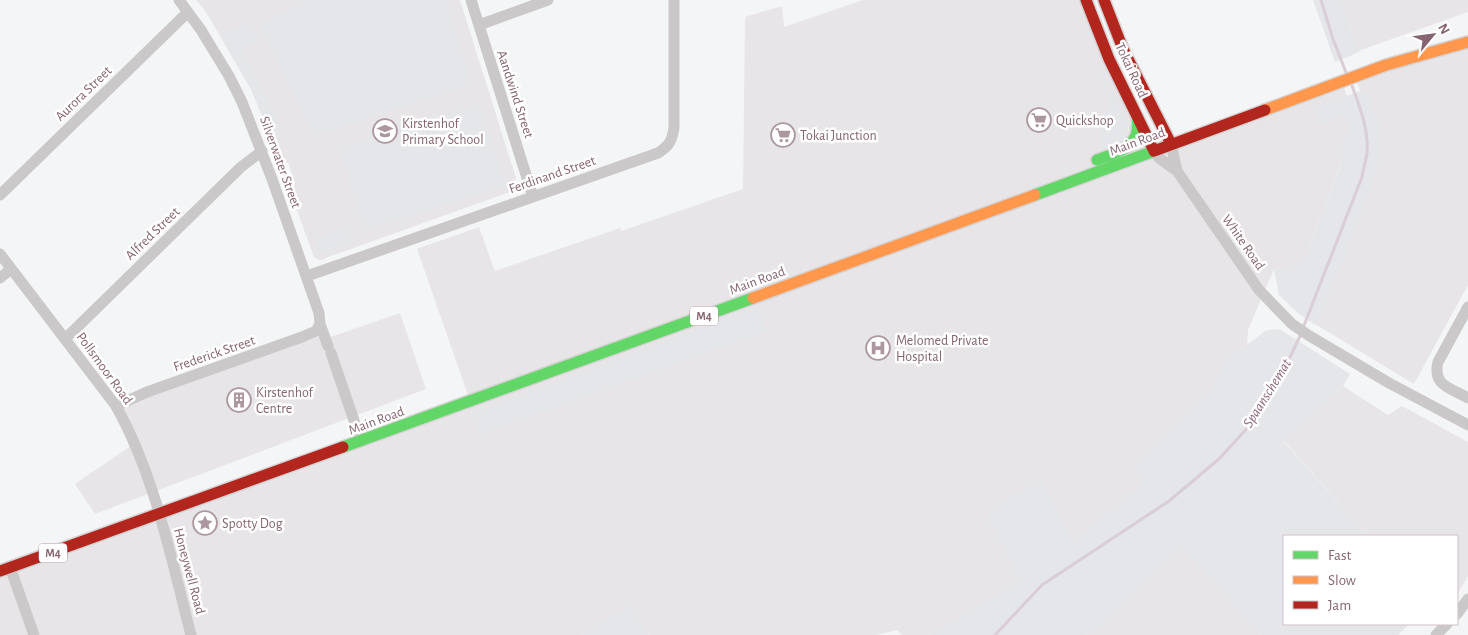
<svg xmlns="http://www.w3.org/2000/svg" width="1468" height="635" font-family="'Alegreya Sans',sans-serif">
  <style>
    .built { fill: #e7e5e7 }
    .green { fill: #e4e6ea }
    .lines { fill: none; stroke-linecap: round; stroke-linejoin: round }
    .stream { stroke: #d9ced5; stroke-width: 3 }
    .fast-casing { stroke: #d4d2d3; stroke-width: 14 }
    .slow-casing { stroke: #d4d2d3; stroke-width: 14 }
    .jam-casing { stroke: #d4d2d3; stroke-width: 14 }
    .street { stroke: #cac8c9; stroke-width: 11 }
    .fast { stroke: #63d668; stroke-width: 11 }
    .slow { stroke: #ff974d; stroke-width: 11 }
    .jam { stroke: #b3261e; stroke-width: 11 }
    .labels { text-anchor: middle; stroke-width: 5; stroke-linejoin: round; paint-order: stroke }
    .shield { fill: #fff; stroke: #aa929c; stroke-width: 1 }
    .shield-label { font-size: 12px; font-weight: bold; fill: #866472 }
    .street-label { font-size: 14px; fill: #866472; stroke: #fff }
    .poi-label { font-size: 14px; fill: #866472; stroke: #fff; text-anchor: start }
    .water-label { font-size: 15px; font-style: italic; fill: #906a80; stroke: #fff }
  </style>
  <rect width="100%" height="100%" fill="#f4f5f6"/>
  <path class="built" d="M 196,0 L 460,0 L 516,178 L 510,192 L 320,260 L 314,257 L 288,186 L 295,183 L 288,162 L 281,164 L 252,91 L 206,12 Z
    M 863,0 L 1086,0 L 1154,151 L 1342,81 L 1353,115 L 1341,163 L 1303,264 L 1274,269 L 1248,330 L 1247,345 L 1228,357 L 1207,395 L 1134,468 L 1143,484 L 1072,541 L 986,513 L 1019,581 L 929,635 L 902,635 L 897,630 L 876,635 L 649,635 L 629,605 L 582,635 L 0,635 L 0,571 L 470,401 L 417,249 L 479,227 L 495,271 L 620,228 L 621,231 L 743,189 L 745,17 L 782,6 L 784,27 Z
    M 1341,0 L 1468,0 L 1468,12 L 1361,50 L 1357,47 Z
    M 1468,42 L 1468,285 L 1414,384 L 1315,324 L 1372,124 L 1355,76 Z
    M 400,313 L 426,389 L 95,514 L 75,484 L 135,443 L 116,406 L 316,331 L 325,339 Z
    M 1343,386 L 1388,415 L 1402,406 L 1468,442 L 1468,576 L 1458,593 L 1457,593 L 1457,536 L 1368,536 L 1283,440 Z
    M 1182,548 L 1260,635 L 1085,635 L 1105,624 Z"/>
  <path class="green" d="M 304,0 L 446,0 L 472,85 L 313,136 L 260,25 Z
    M 1313,0 L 1341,0 L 1357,47 L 1361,50 L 1355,54 L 1335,62 Z
    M 245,22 L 247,24 L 251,22 L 260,40 L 241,49 L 283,131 L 271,138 L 252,91 L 220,36 Z
    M 1095,62 L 1126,120 L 1128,127 L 1125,138 L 1097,153 L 1109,99 Z
    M 1362,90 L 1368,93 C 1375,110 1380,126 1380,145 C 1380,168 1370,189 1362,211 C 1348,249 1333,288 1315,325 L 1299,314 L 1279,295 L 1274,269 L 1303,264 L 1341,164 L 1335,159 L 1342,155 L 1340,148 L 1345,146 L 1342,138 L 1346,136 L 1347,123 L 1344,115 L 1319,125 L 1314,108 Z
    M 480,104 L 506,186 L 364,230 L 339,148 Z
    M 348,227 L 353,242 L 318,254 L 313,239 Z
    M 758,307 L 768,331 L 480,435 L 472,415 L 474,413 Z
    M 1274,329 L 1281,330 L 1350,374 L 1343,386 L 1283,441 L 1368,536 L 1284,536 L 1284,624 L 1409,624 L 1398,635 L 1260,635 L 1182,548 L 1105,624 L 1085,635 L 929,635 L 1019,581 L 985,513 L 1042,478 L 1072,541 L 1143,484 L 1134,468 L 1207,395 L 1228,357 L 1247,345 L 1265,331 Z
    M 629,605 L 649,635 L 582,635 Z"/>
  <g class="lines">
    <path class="stream" d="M 1321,0 L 1333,39 L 1347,75
      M 1303,328 L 1362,177 C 1363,169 1366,161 1367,153 C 1369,129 1359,105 1351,83
      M 995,635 L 1042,585 L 1169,501 L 1219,459 L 1250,425 L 1281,376 L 1301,334"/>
    <g class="fast-casing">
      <path id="fast" d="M 1097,160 C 1110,155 1131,150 1136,135 C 1138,130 1137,124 1138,119
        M 1035,195 L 1154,151
        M 343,447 L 753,298"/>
    </g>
    <g class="slow-casing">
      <path id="slow" d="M 1265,110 L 1386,65 L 1468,42
        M 753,298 L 1035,195"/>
    </g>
    <g class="jam-casing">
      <path id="jam" d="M 1086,0 L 1109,59 L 1154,151 L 1265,110
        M 1104,0 L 1123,49 L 1171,144
        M 0,571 L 343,447"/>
    </g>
    <path class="street" d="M 179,0 L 201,30 L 229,76 L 242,102 L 272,179 L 319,313 L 320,324 L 328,346
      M 471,0 L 533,197
      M 479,25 L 548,0
      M 1171,144 L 1177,171
      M 1154,151 L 1159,158 L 1177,171 L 1259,290 L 1292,324 L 1308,335 L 1389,383 L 1468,425
      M 0,195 L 188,12
      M 0,254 L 116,406 C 155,476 171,558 191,635
      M 307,276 L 658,153 C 669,146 672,141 674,128 L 674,0
      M 0,278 L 11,269
      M 1468,307 L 1438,362 C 1432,386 1451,388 1468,398
      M 65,339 L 241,167 L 262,151
      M 331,353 L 361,441
      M 116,406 L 147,392 L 302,337 L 316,331 L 320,324
      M 10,567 L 34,635
      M 1457,614 L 1468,599
      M 1436,635 L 1447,624"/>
    <use href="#fast" class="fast"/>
    <use href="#slow" class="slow"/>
    <use href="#jam" class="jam"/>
  </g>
  <defs>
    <g id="supermarket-ring" transform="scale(1.25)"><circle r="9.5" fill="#fff" stroke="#ac97a0" stroke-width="1.5"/><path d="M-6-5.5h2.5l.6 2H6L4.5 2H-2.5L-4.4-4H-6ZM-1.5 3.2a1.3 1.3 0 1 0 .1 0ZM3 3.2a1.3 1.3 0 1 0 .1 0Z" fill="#ac97a0"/></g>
    <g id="school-ring" transform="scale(1.25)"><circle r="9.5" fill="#fff" stroke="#ac97a0" stroke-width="1.5"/><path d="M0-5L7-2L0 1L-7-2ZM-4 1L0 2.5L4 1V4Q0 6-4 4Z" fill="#ac97a0"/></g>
    <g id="hospital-ring" transform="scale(1.25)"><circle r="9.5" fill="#fff" stroke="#ac97a0" stroke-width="1.5"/><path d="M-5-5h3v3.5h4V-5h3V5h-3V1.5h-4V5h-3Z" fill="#ac97a0"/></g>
    <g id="building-ring" transform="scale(1.25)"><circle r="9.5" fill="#fff" stroke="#ac97a0" stroke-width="1.5"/><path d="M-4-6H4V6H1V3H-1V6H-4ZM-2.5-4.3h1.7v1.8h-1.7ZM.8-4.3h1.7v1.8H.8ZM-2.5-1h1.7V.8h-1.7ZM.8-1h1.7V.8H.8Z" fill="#ac97a0"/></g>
    <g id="sight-ring" transform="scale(1.25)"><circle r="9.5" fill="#fff" stroke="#ac97a0" stroke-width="1.5"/><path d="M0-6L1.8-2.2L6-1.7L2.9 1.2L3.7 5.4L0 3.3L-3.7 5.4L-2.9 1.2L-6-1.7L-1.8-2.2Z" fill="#ac97a0"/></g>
  </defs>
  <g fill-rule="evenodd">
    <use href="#supermarket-ring" x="1039" y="120"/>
    <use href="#school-ring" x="385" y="131"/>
    <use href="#supermarket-ring" x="783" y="135"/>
    <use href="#hospital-ring" x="878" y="348"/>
    <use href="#building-ring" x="239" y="400"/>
    <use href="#sight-ring" x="205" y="523"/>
  </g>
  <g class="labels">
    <g class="shield">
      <rect x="690" y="306.5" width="28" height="19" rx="4"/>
      <rect x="39" y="543.5" width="28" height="19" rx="4"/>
    </g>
    <g class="shield-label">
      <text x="704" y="320">M4</text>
      <text x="53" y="557">M4</text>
    </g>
    <g class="street-label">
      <text transform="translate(1132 70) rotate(65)" y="5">Tokai Road</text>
      <text transform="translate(83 93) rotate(-44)" y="5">Aurora Street</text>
      <text transform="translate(516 94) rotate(72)" y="5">Aandwind Street</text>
      <text transform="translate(1137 141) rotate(-20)" y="5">Main Road</text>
      <text transform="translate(281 162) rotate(70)" y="5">Silverwater Street</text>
      <text transform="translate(552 174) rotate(-19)" y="5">Ferdinand Street</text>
      <text transform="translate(152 233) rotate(-44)" y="5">Alfred Street</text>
      <text transform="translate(1244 242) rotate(55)" y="5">White Road</text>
      <text transform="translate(757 280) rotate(-20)" y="5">Main Road</text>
      <text transform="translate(214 353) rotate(-19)" y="5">Frederick Street</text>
      <text transform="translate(105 368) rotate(54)" y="5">Pollsmoor Road</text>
      <text transform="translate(376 420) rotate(-20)" y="5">Main Road</text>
      <text transform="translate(190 571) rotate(75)" y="5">Honeywell Road</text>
    </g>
    <g class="poi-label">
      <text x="1056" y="125">Quickshop</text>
      <text x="402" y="128">Kirstenhof<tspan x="402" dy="16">Primary School</tspan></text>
      <text x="800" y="140">Tokai Junction</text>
      <text x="896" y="345">Melomed Private<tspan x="896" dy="16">Hospital</tspan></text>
      <text x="256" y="397">Kirstenhof<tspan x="256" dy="16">Centre</tspan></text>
      <text x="222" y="528">Spotty Dog</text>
    </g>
    <g class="water-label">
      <text transform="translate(1267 393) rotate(-58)" y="5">Spaanschemat</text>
    </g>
  </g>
  <rect x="1283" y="535" width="175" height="90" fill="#ffffff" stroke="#cfc1c7"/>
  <rect x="1293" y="551" width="25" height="8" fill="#63d668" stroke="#cfc1c7"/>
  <text x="1328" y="560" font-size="15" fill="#866472">Fast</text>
  <rect x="1293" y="576" width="25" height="8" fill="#ff974d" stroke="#cfc1c7"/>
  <text x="1328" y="585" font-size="15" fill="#866472">Slow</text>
  <rect x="1293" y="601" width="25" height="8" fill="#b3261e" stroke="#cfc1c7"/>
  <text x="1328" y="610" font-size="15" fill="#866472">Jam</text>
  <g transform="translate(1433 35) rotate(61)" stroke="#ffffff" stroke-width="4" paint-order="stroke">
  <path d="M0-4L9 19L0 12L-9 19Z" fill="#866472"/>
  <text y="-8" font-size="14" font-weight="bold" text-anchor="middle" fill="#866472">N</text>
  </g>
</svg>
